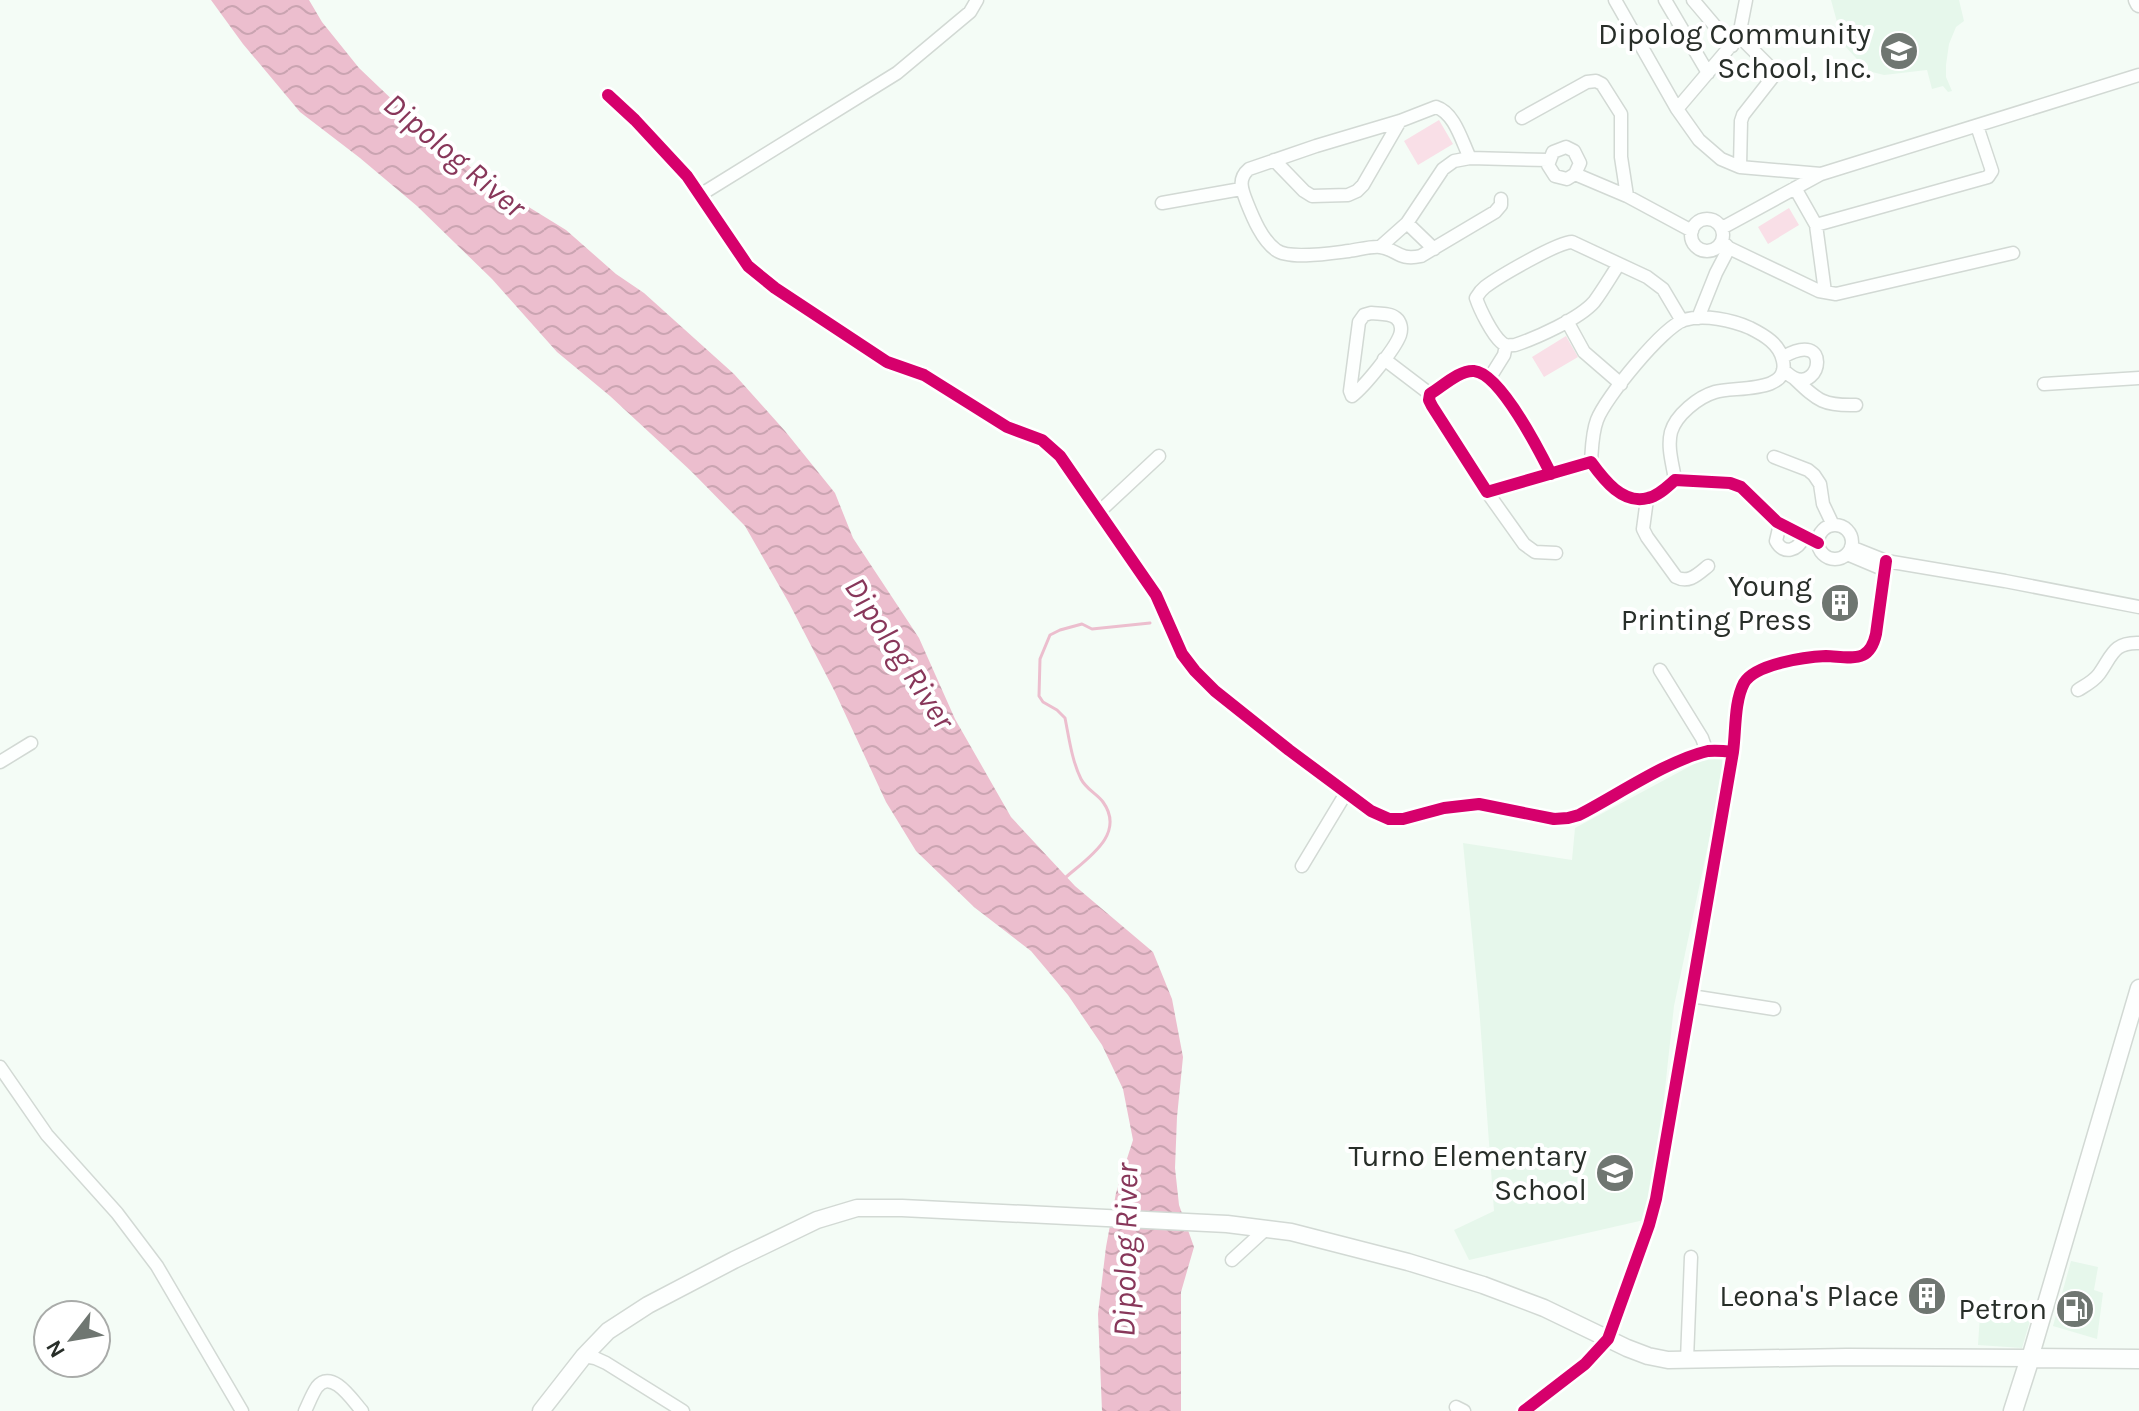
<svg xmlns="http://www.w3.org/2000/svg" width="2139" height="1411" font-family="Karla,sans-serif">
  <style>
    .built { fill: #e6f7eb }
    .grass { fill: #f9dfe7 }
    .water { fill: url(#water-waves) }
    .lines { fill: none; stroke-linecap: round; stroke-linejoin: round }
    .stream { stroke: #ecbece; stroke-width: 3 }
    .minor-casing { stroke: #d2d9d4; stroke-width: 15 }
    .major-casing { stroke: #d2d9d4; stroke-width: 19 }
    .highway-casing { stroke: #d2d9d4; stroke-width: 21 }
    .minor { stroke: #fdfffe; stroke-width: 12 }
    .major { stroke: #fdfffe; stroke-width: 16 }
    .highway { stroke: #fdfffe; stroke-width: 18 }
    .cycleway-casing { stroke: #fff; stroke-width: 17 }
    .cycleway { stroke: #d6006c; stroke-width: 12 }
    .labels { text-anchor: middle; stroke-width: 8; stroke-linejoin: round; paint-order: stroke }
    .poi-label { font-size: 30px; fill: #282e29; stroke: #fff; text-anchor: end }
    .water-label { font-size: 32px; font-style: italic; fill: #88375a; stroke: #fff }
  </style>
  <defs>
    <pattern id="water-waves" width="16" height="10" patternUnits="userSpaceOnUse" patternTransform="scale(2)"><rect width="16" height="10" fill="#ecbece"/><path d="M0 5q4-4 8 0t8 0" fill="none" stroke="#caa4b1"/></pattern>
  </defs>
  <rect width="100%" height="100%" fill="#f4fcf6"/>
  <path class="built" d="M 1831,0 L 1959,0 L 1964,21 L 1956,27 L 1949,44 L 1946,65 L 1946,77 L 1952,91 L 1948,92 L 1943,86 L 1932,89 L 1927,70 L 1884,75 L 1868,71 L 1843,44 Z
    M 1709,756 L 1722,759 L 1723,774 L 1674,1006 L 1660,1135 L 1644,1220 L 1469,1260 L 1454,1230 L 1494,1211 L 1479,1006 L 1463,843 L 1572,860 L 1575,828 Z
    M 2071,1261 L 2098,1267 L 2094,1290 L 2103,1293 L 2097,1339 L 2053,1326 Z
    M 1981,1300 L 2034,1307 L 2022,1348 L 1978,1345 Z"/>
  <path class="grass" d="M 1439,120 L 1453,144 L 1418,165 L 1404,141 Z
    M 1789,208 L 1799,225 L 1768,244 L 1758,227 Z
    M 1566,336 L 1578,357 L 1544,377 L 1532,357 Z"/>
  <path class="water" d="M 211,0 L 309,0 L 322,22 L 359,68 L 401,108 L 488,182 L 566,230 L 616,274 L 644,293 L 734,374 L 785,431 L 835,493 L 853,538 L 919,638 L 955,719 L 1011,817 L 1075,886 L 1153,952 L 1172,999 L 1183,1057 L 1177,1117 L 1175,1168 L 1179,1205 L 1194,1247 L 1181,1292 L 1181,1411 L 1102,1411 L 1098,1314 L 1106,1247 L 1116,1193 L 1133,1140 L 1123,1089 L 1102,1045 L 1068,995 L 1031,951 L 974,907 L 916,851 L 886,802 L 835,692 L 789,603 L 745,526 L 691,471 L 610,396 L 557,352 L 492,279 L 417,206 L 360,158 L 300,112 L 243,44 Z"/>
  <g class="lines">
    <path class="stream" d="M 1066,877 C 1088,858 1126,834 1103,802 C 1097,794 1086,789 1081,779 C 1072,761 1069,738 1065,718 L 1057,710 L 1043,702 L 1039,696 L 1040,659 L 1050,635 L 1060,630 L 1082,624 L 1092,629 L 1150,623"/>
    <g class="minor-casing">
      <path id="minor" d="M 1615,0 L 1677,109 L 1699,140 L 1721,159 L 1740,167 L 1821,174
        M 1665,0 L 1708,73
        M 1693,0 L 1732,46
        M 1739,36 L 1776,73 L 1743,115 L 1741,121 L 1740,167
        M 608,95 L 635,120 L 687,176 L 748,266 L 775,288 L 887,362 L 924,375 L 1007,427 L 1042,440 L 1060,456 L 1156,595 L 1182,654 L 1195,671 L 1215,691 L 1289,750 L 1371,811 L 1389,819 L 1403,819 L 1444,808 L 1479,804 L 1554,819 L 1568,818 L 1579,815 C 1616,796 1668,760 1708,751 C 1717,750 1725,751 1733,752
        M 1677,109 L 1739,36 L 1746,0
        M 1522,118 L 1587,82 L 1596,81 L 1602,84 L 1621,114 L 1621,157 L 1627,196
        M 1470,158 C 1462,142 1455,113 1436,107 L 1400,121 L 1316,146 L 1249,169 C 1237,179 1242,190 1247,203 C 1253,218 1262,240 1276,250 C 1289,260 1332,253 1349,251 C 1358,250 1370,246 1380,247 C 1397,249 1398,261 1421,256 L 1495,212 L 1501,205 L 1501,199
        M 1274,160 L 1304,191 L 1312,196 L 1348,195 L 1357,191 L 1363,185 L 1400,121
        M 1575,174 L 1580,163 L 1574,151 L 1566,147 L 1553,152 L 1548,165 L 1555,176 L 1567,179 L 1575,174 L 1627,196 L 1692,231
        M 1795,188 L 1816,225 L 1825,292
        M 700,195 L 897,73 L 970,12 L 977,0
        M 1162,203 L 1241,189
        M1691 235a16 16 0 1 1 32 0a16 16 0 1 1-32 0Z
        M 1407,223 L 1434,249
        M 1816,225 L 1988,177 L 1992,171 L 1977,126
        M 1722,228 L 1821,174 L 2139,75
        M 1722,241 L 1729,248 L 1819,291 L 1836,294 L 2013,253
        M 1380,247 L 1407,223 L 1443,169 L 1454,161 L 1470,158 L 1548,160
        M 1619,264 C 1611,276 1603,290 1594,302 C 1579,319 1536,338 1515,345 C 1508,345 1506,347 1501,342 C 1492,334 1480,310 1476,298 C 1479,293 1480,291 1485,287 C 1498,277 1558,242 1572,242 L 1647,277 L 1663,289 L 1682,321
        M 1371,313 C 1379,314 1390,313 1396,318 C 1401,322 1402,329 1400,335 C 1395,349 1364,387 1352,396 L 1350,391 L 1359,322 L 1364,315 Z
        M 1698,318 L 1716,273 L 1729,248
        M 1567,321 L 1584,352 L 1621,384
        M 1783,357 C 1832,329 1821,391 1794,378 C 1790,376 1787,373 1783,370
        M 1384,359 L 1430,394
        M 1489,379 L 1504,355 L 1506,345
        M 1795,379 C 1818,401 1824,406 1856,405
        M 2044,384 L 2139,378
        M 1774,457 L 1808,470 L 1814,475 L 1820,484 L 1823,504 L 1833,525
        M 1591,462 C 1592,448 1592,433 1597,420 C 1605,398 1663,327 1684,320 C 1704,314 1732,320 1750,328 C 1764,335 1780,344 1783,361 C 1790,394 1734,386 1715,392 C 1698,397 1676,415 1671,432 C 1667,448 1673,465 1675,480
        M 1551,474 C 1540,452 1500,373 1474,371 C 1459,370 1442,387 1430,394 L 1429,400 L 1432,406 L 1487,492 L 1591,462 C 1604,480 1623,505 1648,498 C 1658,496 1667,487 1675,480 L 1730,483 L 1741,487 L 1777,522 L 1818,543
        M 1487,492 L 1524,544 L 1535,552 L 1556,553
        M 1647,499 L 1643,529 L 1647,537 L 1676,577 C 1689,584 1698,574 1708,566
        M 1099,512 L 1159,456
        M 1780,524 L 1776,541 C 1784,556 1798,550 1804,537
        M1818 542a17 17 0 1 1 34 0a17 17 0 1 1-34 0Z
        M 1851,547 L 1886,561 L 2005,581 L 2139,607
        M 1847,554 L 1885,570
        M 1660,670 L 1702,738 L 1707,752
        M 2078,690 C 2086,685 2094,681 2099,674 C 2112,656 2113,642 2139,643
        M 0,762 L 31,743
        M 1302,866 L 1346,793
        M 1691,996 L 1774,1009
        M 0,1067 L 47,1135 L 117,1213 L 157,1266 L 242,1411
        M 1232,1260 L 1267,1228
        M 584,1356 L 595,1358 L 606,1363 L 683,1411
        M 1687,1360 L 1691,1257
        M 1456,1407 L 1464,1411
        M 305,1411 C 309,1403 312,1394 317,1387 C 332,1368 353,1401 362,1411
        M 1524,1411 L 1585,1364 L 1608,1339 L 1649,1225 L 1656,1199 L 1733,752 C 1736,731 1734,702 1744,683 C 1755,664 1805,657 1826,656 C 1837,656 1853,660 1863,655 C 1871,651 1874,643 1876,634 L 1886,561"/>
    </g>
    <g class="major-casing">
      <path id="major" d="M 2137,0 L 2139,4
        M 541,1411 L 584,1356 L 608,1331 L 648,1305 L 734,1260 L 817,1220 L 857,1208 L 902,1208 L 1227,1224 L 1291,1232 L 1408,1262 L 1483,1285 L 1544,1308 L 1627,1348 L 1648,1356 L 1668,1360 L 1847,1357 L 2030,1358 L 2139,988"/>
    </g>
    <g class="highway-casing">
      <path id="highway" d="M 2013,1411 L 2030,1358 L 2139,1359"/>
    </g>
    <use href="#minor" class="minor"/>
    <use href="#major" class="major"/>
    <use href="#highway" class="highway"/>
    <g class="cycleway-casing">
      <path id="cycleway" d="M 608,95 L 635,120 L 687,176 L 748,266 L 775,288 L 887,362 L 924,375 L 1007,427 L 1042,440 L 1060,456 L 1156,595 L 1182,654 L 1195,671 L 1215,691 L 1289,750 L 1371,811 L 1389,819 L 1403,819 L 1444,808 L 1479,804 L 1554,819 L 1568,818 L 1579,815 C 1616,796 1668,760 1708,751 C 1717,750 1725,751 1733,752
        M 1551,474 C 1540,452 1500,373 1474,371 C 1459,370 1442,387 1430,394 L 1429,400 L 1432,406 L 1487,492 L 1591,462 C 1604,480 1623,505 1648,498 C 1658,496 1667,487 1675,480 L 1730,483 L 1741,487 L 1777,522 L 1818,543
        M 1524,1411 L 1585,1364 L 1608,1339 L 1649,1225 L 1656,1199 L 1733,752 C 1736,731 1734,702 1744,683 C 1755,664 1805,657 1826,656 C 1837,656 1853,660 1863,655 C 1871,651 1874,643 1876,634 L 1886,561"/>
    </g>
    <use href="#cycleway" class="cycleway"/>
  </g>
  <defs>
    <g id="school-disc" transform="scale(2)"><circle r="9.5" fill="#6f7671" stroke="#fff"/><path d="M0-5L7-2L0 1L-7-2ZM-4 1L0 2.5L4 1V4Q0 6-4 4Z" fill="#fff"/></g>
    <g id="building-disc" transform="scale(2)"><circle r="9.5" fill="#6f7671" stroke="#fff"/><path d="M-4-6H4V6H1V3H-1V6H-4ZM-2.5-4.3h1.7v1.8h-1.7ZM.8-4.3h1.7v1.8H.8ZM-2.5-1h1.7V.8h-1.7ZM.8-1h1.7V.8H.8Z" fill="#fff"/></g>
    <g id="fuel-disc" transform="scale(2)"><circle r="9.5" fill="#6f7671" stroke="#fff"/><path d="M-5.5-6h7V0h2V4h1.3V-2.5L3-4.5l.8-.8L6-3V5H2.5V1h-1V6h-7ZM-4.2-4.7v3.2H.2V-4.7Z" fill="#fff"/></g>
  </defs>
  <g fill-rule="evenodd">
    <use href="#school-disc" x="1899" y="51"/>
    <use href="#building-disc" x="1840" y="603"/>
    <use href="#school-disc" x="1615" y="1173"/>
    <use href="#building-disc" x="1927" y="1296"/>
    <use href="#fuel-disc" x="2075" y="1309"/>
  </g>
  <g class="labels">
    <g class="poi-label">
      <text x="1871" y="44">Dipolog Community<tspan x="1871" dy="34">School, Inc.</tspan></text>
      <text x="1812" y="596">Young<tspan x="1812" dy="34">Printing Press</tspan></text>
      <text x="1587" y="1166">Turno Elementary<tspan x="1587" dy="34">School</tspan></text>
      <text x="1899" y="1306">Leona's Place</text>
      <text x="2047" y="1319">Petron</text>
    </g>
    <g class="water-label">
      <text transform="translate(455 155) rotate(40)" y="11">Dipolog River</text>
      <text transform="translate(900 653) rotate(57)" y="11">Dipolog River</text>
      <text transform="translate(1125 1250) rotate(-89)" y="11">Dipolog River</text>
    </g>
  </g>
  <g transform="translate(72 1339) rotate(239)"><circle r="38" fill="#ffffff" stroke="#a9aba9" stroke-width="2"/>
  <path d="M0-6L14 30L0 20L-14 30Z" fill="#6f7671"/>
  <text y="-12" font-size="22" font-weight="bold" text-anchor="middle" fill="#282e29">N</text>
  </g>
</svg>
